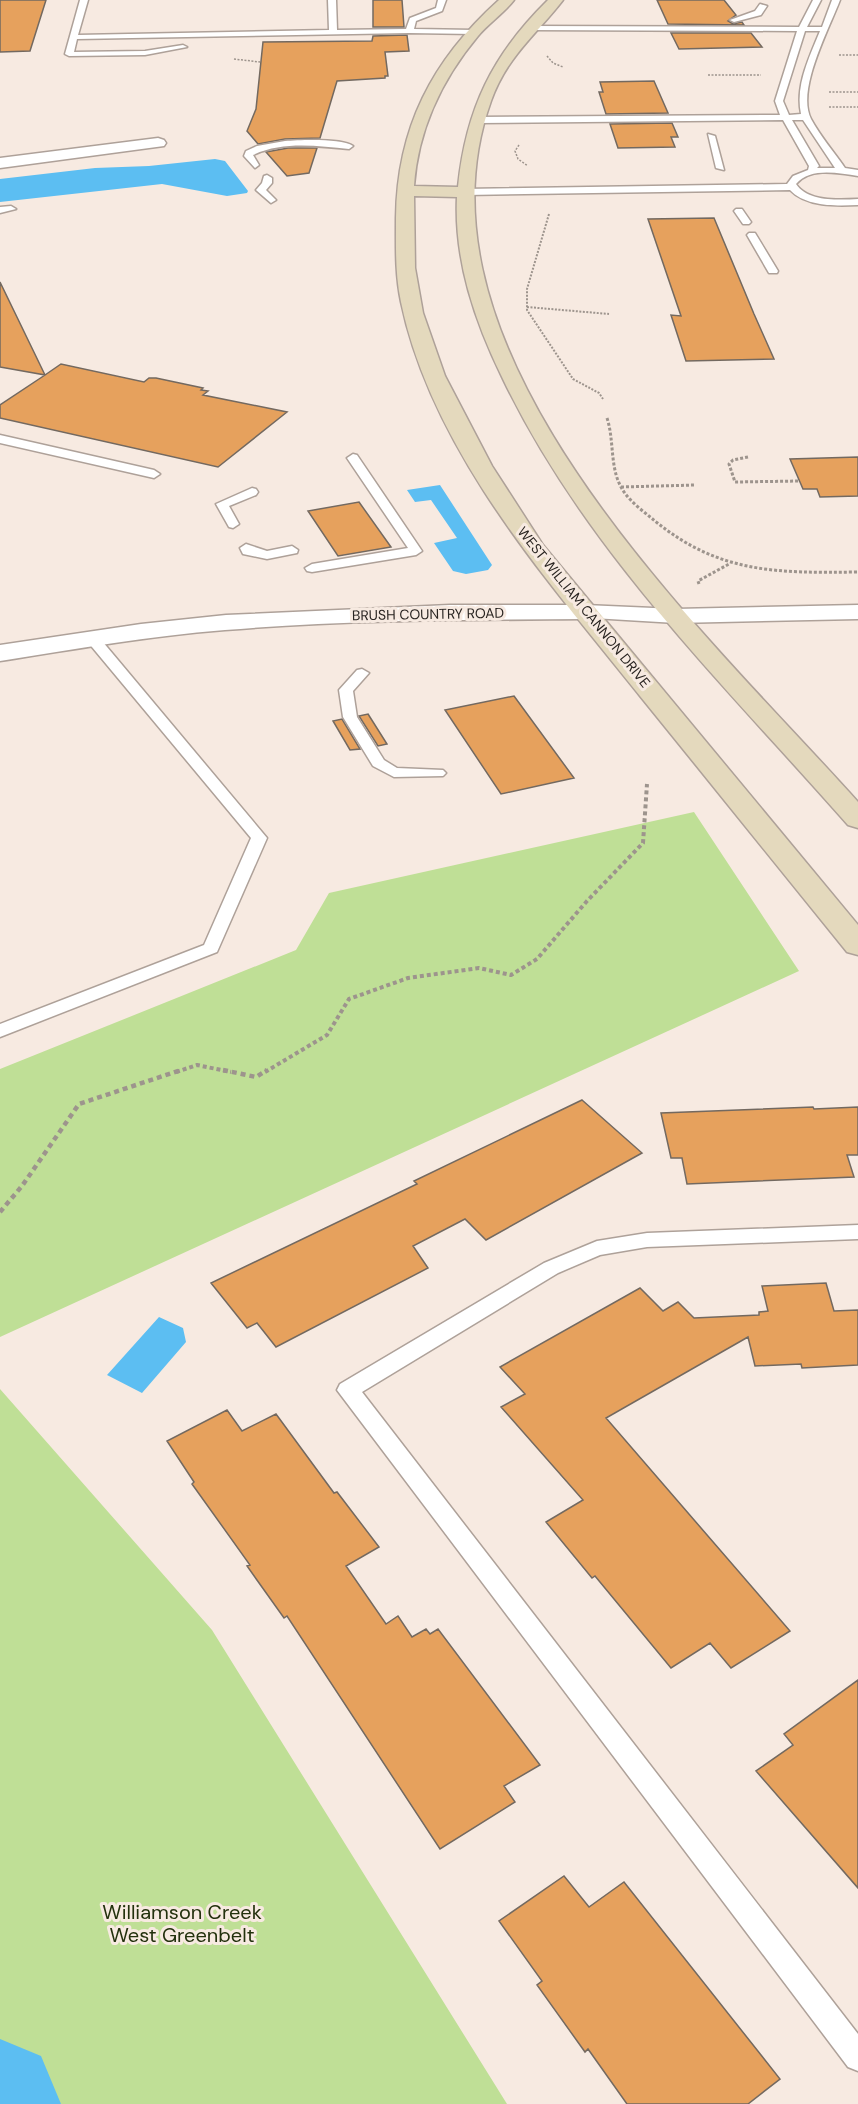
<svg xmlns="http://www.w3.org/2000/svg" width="858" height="2104" font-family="'DM Sans',sans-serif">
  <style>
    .green { fill: #bfdf96 }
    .water { fill: #5cbef2 }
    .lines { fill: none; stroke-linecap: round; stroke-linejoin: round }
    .river { fill: #5cbef2; fill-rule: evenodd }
    .building { fill: #e6a15d; stroke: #736960; stroke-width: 1.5 }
    .service-casing { stroke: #aea199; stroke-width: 3 }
    .minor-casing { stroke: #aea199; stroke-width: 3 }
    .tertiary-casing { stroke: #aea199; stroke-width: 3 }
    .secondary-casing { stroke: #aea199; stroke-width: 3 }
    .path-far4 { stroke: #9d948d; stroke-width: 1.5; stroke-dasharray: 2 1.5; stroke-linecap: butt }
    .path-far3 { stroke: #9d948d; stroke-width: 2; stroke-dasharray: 2 1.5; stroke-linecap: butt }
    .path-far2 { stroke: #9d948d; stroke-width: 3; stroke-dasharray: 3 2; stroke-linecap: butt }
    .path-far1 { stroke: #9d948d; stroke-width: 4; stroke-dasharray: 4 3; stroke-linecap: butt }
    .path { stroke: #9d948d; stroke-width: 4.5; stroke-dasharray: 5 4; stroke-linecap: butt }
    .service { fill: #fff; fill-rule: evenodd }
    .minor { fill: #fff; fill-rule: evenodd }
    .tertiary { fill: #fff; fill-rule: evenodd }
    .secondary { fill: #e4d9bd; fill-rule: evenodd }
    .labels { text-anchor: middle; stroke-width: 6; stroke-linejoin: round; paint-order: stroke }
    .far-street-label { font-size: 14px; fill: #292421; stroke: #f7eae1 }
    .near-park-label { font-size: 20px; fill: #23310d; stroke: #f7eae1 }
  </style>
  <rect width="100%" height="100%" fill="#f7eae1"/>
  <path class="green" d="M 694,812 L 799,971 L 0,1337 L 0,1069 L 296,950 L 329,893 Z
    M 0,1389 L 212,1630 L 507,2104 L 0,2104 Z"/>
  <path class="water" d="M 215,159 L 225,161 L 248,191 L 247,193 L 227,196 L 162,184 L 0,202 L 0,179 L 95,168 L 149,166 Z
    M 440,485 L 492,565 L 488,570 L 466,574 L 453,571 L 434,543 L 457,538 L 431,500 L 415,502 L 407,490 Z
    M 159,1317 L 183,1328 L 186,1342 L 142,1393 L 107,1375 Z"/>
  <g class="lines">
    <path class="river" d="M 0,2039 L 41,2056 L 61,2104 L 0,2104 Z"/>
  </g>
  <path class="building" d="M 0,0 L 46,0 L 30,51 L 0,52 Z
    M 373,0 L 402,0 L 404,27 L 373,27 Z
    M 657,0 L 724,0 L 736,15 L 728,21 L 733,24 L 742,22 L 744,25 L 668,24 Z
    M 671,33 L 751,33 L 762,47 L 679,49 Z
    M 407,35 L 409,51 L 385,52 L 388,76 L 385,76 L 385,78 L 337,81 L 320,138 L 285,139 L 258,144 L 247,131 L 256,109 L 263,42 L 372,41 L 373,36 Z
    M 654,81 L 668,113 L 606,114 L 599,92 L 603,92 L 600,82 Z
    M 672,123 L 678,137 L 671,137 L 675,147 L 618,148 L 610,124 Z
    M 288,148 L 317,148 L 309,173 L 287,176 L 266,152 Z
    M 714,218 L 754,314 L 774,359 L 686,361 L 671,315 L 681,316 L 648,219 Z
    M 0,282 L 45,375 L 61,364 L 144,382 L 149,378 L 156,378 L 203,388 L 201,390 L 208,391 L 203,395 L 287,412 L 218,467 L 0,418 L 0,405 L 45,375 L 0,367 Z
    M 858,457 L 858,496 L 820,497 L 817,489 L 803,489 L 790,459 Z
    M 359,502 L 391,547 L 338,556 L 308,511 Z
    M 514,696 L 574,778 L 501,794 L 445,710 Z
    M 368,714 L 387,744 L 378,746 L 359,716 Z
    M 342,719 L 360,749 L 350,750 L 333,721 Z
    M 582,1100 L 642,1153 L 486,1240 L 465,1219 L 413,1246 L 428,1268 L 276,1347 L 257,1323 L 247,1328 L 211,1283 L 417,1184 L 414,1181 Z
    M 813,1107 L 814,1109 L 858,1107 L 858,1155 L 847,1155 L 854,1177 L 687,1184 L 682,1158 L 671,1158 L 661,1113 Z
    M 826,1283 L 834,1311 L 858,1310 L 858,1365 L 802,1368 L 801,1364 L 755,1366 L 748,1337 L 606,1418 L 790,1631 L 731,1668 L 710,1643 L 671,1668 L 595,1576 L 592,1578 L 546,1522 L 583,1500 L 501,1407 L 525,1394 L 500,1367 L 640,1288 L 663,1311 L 678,1302 L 694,1318 L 759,1315 L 759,1312 L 768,1311 L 762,1286 Z
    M 227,1410 L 242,1431 L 276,1414 L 334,1493 L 337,1492 L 379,1547 L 346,1566 L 386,1624 L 398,1616 L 412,1637 L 426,1629 L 430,1634 L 438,1629 L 540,1765 L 504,1786 L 515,1802 L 440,1849 L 287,1616 L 284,1618 L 247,1566 L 250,1565 L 192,1484 L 194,1482 L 167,1441 Z
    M 858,1680 L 858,1888 L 756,1771 L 793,1745 L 784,1734 Z
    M 564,1876 L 589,1907 L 624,1882 L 780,2079 L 748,2104 L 627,2104 L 588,2049 L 585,2052 L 537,1985 L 542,1981 L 499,1921 Z"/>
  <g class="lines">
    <g class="service-casing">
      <path id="service" d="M 80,0 L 88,0 L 78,35 L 329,30 L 328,0 L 336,0 L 337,30 L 406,29 L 410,18 L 436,8 L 438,0 L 446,0 L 442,11 L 416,21 L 414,29 L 474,30 L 478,32 L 474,34 L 409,33 L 77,39 L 74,52 L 145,51 L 183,45 L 187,47 L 145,55 L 69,56 L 65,54 Z
        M 813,0 L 821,0 L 807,27 L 822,27 L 832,0 L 840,0 C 829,29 796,90 811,119 C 820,136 834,152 845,168 L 858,170 L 858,176 C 838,173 810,167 796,184 C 808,202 839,200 858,199 L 858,205 C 836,206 806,207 790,190 L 465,195 L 460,192 L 465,189 L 787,184 L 793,176 L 808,170 L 809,166 L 783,120 L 479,123 L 475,120 L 479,117 L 780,115 L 775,101 L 797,31 L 530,30 L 526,28 L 530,26 L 799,27 ZM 805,31 L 820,31 C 809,58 795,86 801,114 L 789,115 L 783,101 ZM 792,120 L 803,120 L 835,168 L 817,168 L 819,166 Z
        M 760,4 L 767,6 L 761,15 L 734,22 L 730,20 L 755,11 Z
        M 708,134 L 715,136 L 724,170 L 716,168 Z
        M 285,141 C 301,140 341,138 353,146 L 349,149 C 317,146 283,141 253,155 L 259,165 L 255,168 L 244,156 L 246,151 L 257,146 Z
        M 267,175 L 272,178 L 272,183 L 266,190 L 276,200 L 271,203 L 256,190 L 262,183 L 264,176 Z
        M 0,207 L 11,206 L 16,209 L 0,213 Z
        M 736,209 L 742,209 L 751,222 L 749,224 L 743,224 L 734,211 Z
        M 749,233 L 755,233 L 778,271 L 777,273 L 769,273 L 747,235 Z
        M 0,435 L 154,470 L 160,474 L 154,478 L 0,443 Z
        M 353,454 L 357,455 L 422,551 L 416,555 L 312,572 L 307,571 L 305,568 L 312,564 L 408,548 L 347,458 Z
        M 252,488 L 256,489 L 258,492 L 256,495 L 229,506 L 239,524 L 233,528 L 229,527 L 216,504 Z
        M 246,544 L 267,551 L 292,546 L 298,550 L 297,553 L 267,559 L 243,554 L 240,548 Z
        M 92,634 L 97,635 L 267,838 L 217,952 L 0,1037 L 0,1024 L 204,945 L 251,838 L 87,641 L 85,638 L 87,635 Z
        M 362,669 L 369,673 L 353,691 L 357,717 L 384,760 L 397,768 L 443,770 L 446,773 L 443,776 L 394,777 L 373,766 L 343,717 L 339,690 L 357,670 Z
        M 858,1225 L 858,1239 L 647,1247 L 600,1255 L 558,1273 L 362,1392 L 858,2034 L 858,2071 L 848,2067 L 337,1390 L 340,1384 L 544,1263 L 597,1241 L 647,1233 Z"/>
    </g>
    <g class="minor-casing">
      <path id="minor" d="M 158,138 L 164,140 L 166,143 L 164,146 L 0,168 L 0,158 Z
        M 450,605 L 585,605 L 594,607 L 597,612 L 594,617 L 585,619 C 465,620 345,620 225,630 C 150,636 75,649 0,661 L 0,645 L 141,624 L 226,615 Z"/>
    </g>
    <g class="tertiary-casing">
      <path id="tertiary" d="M 585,605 L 676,609 L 858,605 L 858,619 L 676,623 L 576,617 L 573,612 L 576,607 Z"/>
    </g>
    <g class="secondary-casing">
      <path id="secondary" d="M 499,0 L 514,0 C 504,13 489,23 478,36 C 442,79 418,130 414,186 L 458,187 C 466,109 492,55 548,0 L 563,0 C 536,35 507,56 491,101 C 400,355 706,632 858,802 L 858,828 L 848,825 C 724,684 585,550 503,379 C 475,322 454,261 457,197 L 414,196 L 415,268 L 423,313 L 445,376 L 492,466 L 543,545 L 858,925 L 858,955 L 847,952 C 778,867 709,781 640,696 C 548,581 432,451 401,302 C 395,274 396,246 396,218 C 397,128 432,60 499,0 Z"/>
    </g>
    <path class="path-far4" d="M 839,55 L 858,55
      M 547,56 L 553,63 L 563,67
      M 234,59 L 260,62
      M 708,75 L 761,75
      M 829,92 L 858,92
      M 829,107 L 858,107
      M 519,145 L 515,151 L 518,159 L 528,166"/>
    <path class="path-far3" d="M 549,214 L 527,289 L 527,310 L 573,379 L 599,393 L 603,399
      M 527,307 L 609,314"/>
    <path class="path-far2" d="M 607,418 C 614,439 610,465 620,485 C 627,500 643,511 655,521 C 720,574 778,573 858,572
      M 748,457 L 733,460 L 729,464 L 735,482 L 800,481
      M 621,487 L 695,485
      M 699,584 L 698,581 L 729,564"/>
    <path class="path-far1" d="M 176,1072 L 197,1065 L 231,1072
      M 265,1072 L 327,1035 L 349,999 L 408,978 L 479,968 L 511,975 L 537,959 L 587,901 L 643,843 L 647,784"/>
    <path class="path" d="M 223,1070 L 256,1077 L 267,1070
      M 0,1212 L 22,1186 L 79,1104 L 181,1070"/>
    <use href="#service" class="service"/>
    <use href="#minor" class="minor"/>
    <use href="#tertiary" class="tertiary"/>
    <use href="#secondary" class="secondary"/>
  </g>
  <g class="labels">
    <g class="far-street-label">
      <text transform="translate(584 607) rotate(51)" y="5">WEST WILLIAM CANNON DRIVE</text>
      <text transform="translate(428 614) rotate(-1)" y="5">BRUSH COUNTRY ROAD</text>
    </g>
    <g class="near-park-label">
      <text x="182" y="1919">Williamson Creek<tspan x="182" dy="23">West Greenbelt</tspan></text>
    </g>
  </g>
</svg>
